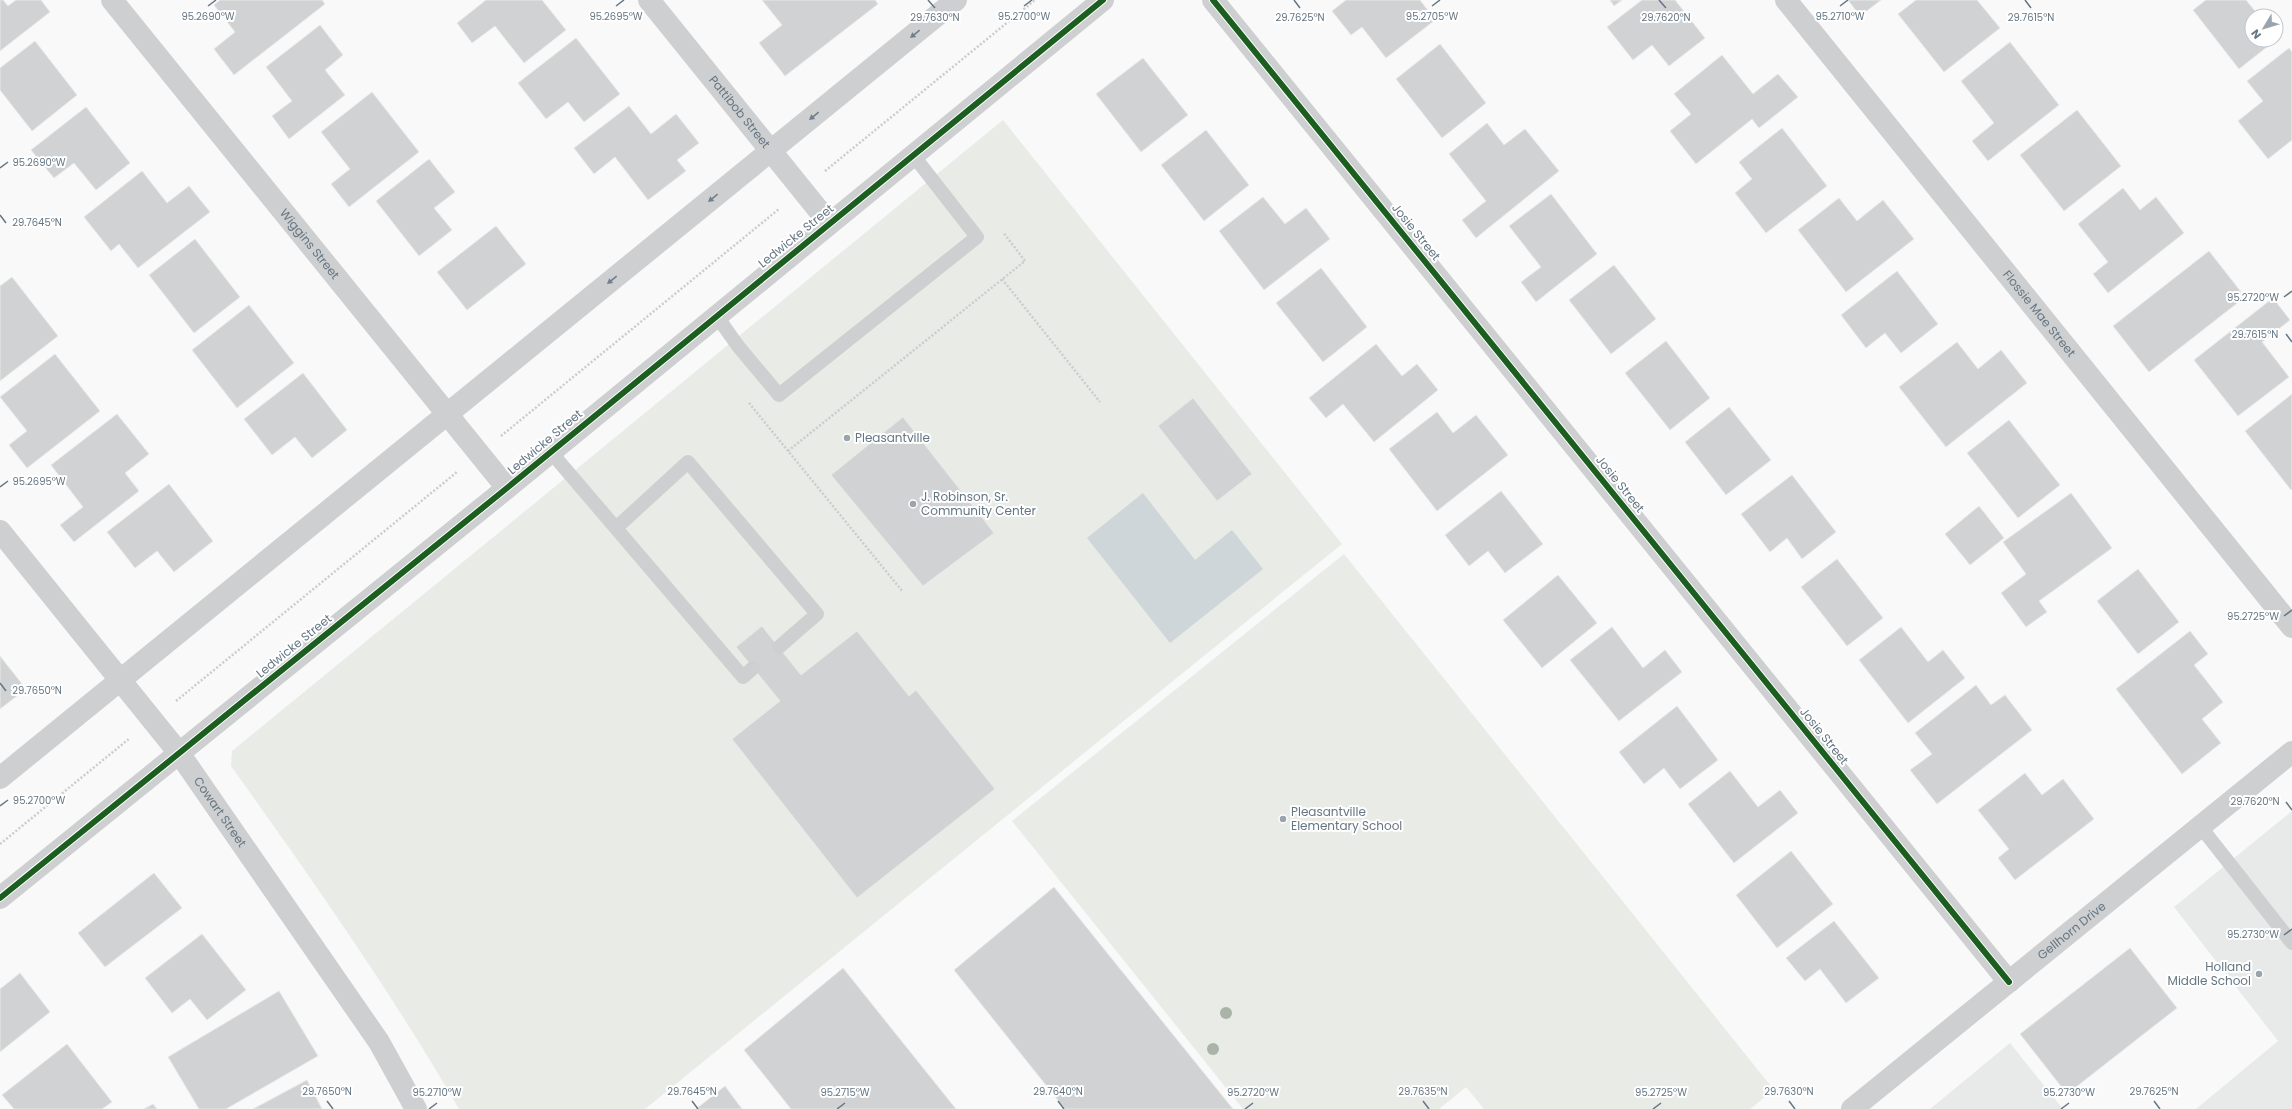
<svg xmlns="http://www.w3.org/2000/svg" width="2292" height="1109" font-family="Poppins,sans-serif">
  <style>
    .built { fill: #e8e9e9 }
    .green { fill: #e8ebe6 }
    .water { fill: #ced6d9 }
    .building { fill: #d0d2d3; stroke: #e8e8e8 }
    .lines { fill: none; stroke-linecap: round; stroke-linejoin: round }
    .path { stroke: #cbcccd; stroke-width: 2.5; stroke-dasharray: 2 2; stroke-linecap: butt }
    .service { stroke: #cecfd0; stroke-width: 14 }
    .minor { stroke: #cecfd0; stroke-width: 22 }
    .cycleway-casing { stroke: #fff; stroke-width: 8 }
    .cycleway { stroke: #1b5e20; stroke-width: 6 }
    .tree { fill: #a9b3a7 }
    .oneway { fill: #707f8b }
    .ticks { fill: none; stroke: #657683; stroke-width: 1.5 }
    .poi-dot { fill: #99a4ac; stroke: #fff; stroke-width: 1.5 }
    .labels { text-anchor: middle; stroke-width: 4; stroke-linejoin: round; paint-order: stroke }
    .street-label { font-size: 12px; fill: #657683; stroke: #fff }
    .poi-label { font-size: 12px; fill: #657683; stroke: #fff; text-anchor: start }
    .ticks-label { font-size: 10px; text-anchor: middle; fill: #657683; stroke: #fff; stroke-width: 4; stroke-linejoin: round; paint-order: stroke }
  </style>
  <rect width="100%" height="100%" fill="#f9f9f9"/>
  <path class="built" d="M 2292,811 L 2292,1109 L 2196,1109 L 2278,1041 L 2174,907 Z
    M 2010,1043 L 2063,1109 L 1930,1109 Z"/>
  <path class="green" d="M 1003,120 L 1342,544 L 645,1109 L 459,1109 C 390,990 311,878 231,766 L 232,751 Z
    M 1344,554 L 1774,1090 L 1750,1109 L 1484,1109 L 1466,1087 L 1439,1109 L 1243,1109 L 1012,821 Z"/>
  <path class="water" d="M 1143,493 L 1195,560 L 1232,530 L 1263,569 L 1170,643 L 1087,538 Z"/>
  <path class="building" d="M 0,0 L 3,0 L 8,6 L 16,0 L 41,0 L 50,12 L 0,51 Z
    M 220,0 L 322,0 L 325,4 L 234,75 L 214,49 L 235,32 L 214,5 Z
    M 486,0 L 542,0 L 566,30 L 524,63 L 495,26 L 472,43 L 457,23 Z
    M 762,0 L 875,0 L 878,4 L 785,76 L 759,43 L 782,25 Z
    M 1346,0 L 1420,0 L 1435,20 L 1386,58 L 1362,27 L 1351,35 L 1332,11 Z
    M 1610,0 L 1622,0 L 1614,6 Z
    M 1642,0 L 1675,0 L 1705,38 L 1669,66 L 1652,45 L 1633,60 L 1607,27 Z
    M 1848,0 L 1881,0 L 1860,16 Z
    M 1916,0 L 1977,0 L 2000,28 L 1944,72 L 1898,14 Z
    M 2206,0 L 2246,0 L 2259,16 L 2252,16 L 2252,40 L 2277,39 L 2239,69 L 2193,10 Z
    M 320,25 L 343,55 L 325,70 L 345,95 L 289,139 L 272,116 L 292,101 L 266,67 Z
    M 576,38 L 620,94 L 584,122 L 568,102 L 546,119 L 518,83 Z
    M 35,41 L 77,95 L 32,131 L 0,90 L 0,68 Z
    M 2010,42 L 2059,105 L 1988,161 L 1972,141 L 1994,123 L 1961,81 Z
    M 1440,44 L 1486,103 L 1442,138 L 1396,79 Z
    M 2289,48 L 2292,52 L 2292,140 L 2268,159 L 2238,121 L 2263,101 L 2247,81 Z
    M 1722,55 L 1753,94 L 1778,74 L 1798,97 L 1759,128 L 1752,119 L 1696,164 L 1670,131 L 1691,114 L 1674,94 Z
    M 1143,58 L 1188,115 L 1141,152 L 1096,94 Z
    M 372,92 L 419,152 L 349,207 L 331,184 L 350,169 L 321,132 Z
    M 629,106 L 651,134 L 676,114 L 699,143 L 677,160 L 686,171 L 648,200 L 615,157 L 594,174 L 574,148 Z
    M 86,107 L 130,163 L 96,190 L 74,163 L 54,178 L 31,150 Z
    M 2077,110 L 2121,166 L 2064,211 L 2020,155 Z
    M 1487,123 L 1504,145 L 1525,129 L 1559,171 L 1476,238 L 1462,220 L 1486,201 L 1449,154 Z
    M 1782,128 L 1827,186 L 1766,233 L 1735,193 L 1752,179 L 1739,162 Z
    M 1206,130 L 1249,185 L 1204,221 L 1161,165 Z
    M 429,159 L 455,192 L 434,208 L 452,230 L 419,256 L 376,201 Z
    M 142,171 L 167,203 L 189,186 L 210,212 L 138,268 L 119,244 L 111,251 L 84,217 Z
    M 2123,188 L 2140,210 L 2156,197 L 2184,233 L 2108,293 L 2093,274 L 2108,262 L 2078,224 Z
    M 1551,194 L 1597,254 L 1536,302 L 1521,282 L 1541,267 L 1509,226 Z
    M 1263,197 L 1285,224 L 1306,208 L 1330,239 L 1264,290 L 1219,231 Z
    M 1839,198 L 1857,221 L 1883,200 L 1914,239 L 1846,292 L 1798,230 Z
    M 496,226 L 526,264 L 467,310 L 437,272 Z
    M 195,239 L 240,297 L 194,333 L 149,275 Z
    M 2209,251 L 2245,297 L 2149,372 L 2113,326 Z
    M 1614,265 L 1656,319 L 1611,354 L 1569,300 Z
    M 1321,268 L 1367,327 L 1323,362 L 1276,303 Z
    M 1897,271 L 1938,324 L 1901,353 L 1885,333 L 1866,348 L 1841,315 Z
    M 12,277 L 58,336 L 0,381 L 0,286 Z
    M 2273,298 L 2290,320 L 2262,342 L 2289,377 L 2238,416 L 2194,360 Z
    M 249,305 L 294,363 L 237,408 L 192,350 Z
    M 1666,341 L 1710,398 L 1670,430 L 1625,373 Z
    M 1957,342 L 1978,369 L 2001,350 L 2027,383 L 1946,447 L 1899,387 Z
    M 1376,344 L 1402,376 L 1417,364 L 1438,390 L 1374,442 L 1343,404 L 1326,418 L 1309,398 Z
    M 55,354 L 100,411 L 27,468 L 9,445 L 27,431 L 0,397 Z
    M 303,373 L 347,430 L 312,458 L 295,437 L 272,455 L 244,419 Z
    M 2292,394 L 2292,489 L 2291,490 L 2245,431 Z
    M 1193,398 L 1252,474 L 1217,501 L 1158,426 Z
    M 1729,407 L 1771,460 L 1726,495 L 1685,442 Z
    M 1437,412 L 1453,433 L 1476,415 L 1508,455 L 1437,511 L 1389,449 Z
    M 117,414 L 149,454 L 125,473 L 139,491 L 74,542 L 60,525 L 83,507 L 51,465 Z
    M 903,417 L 994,533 L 923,586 L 831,475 Z
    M 2009,420 L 2060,485 L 2018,518 L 1967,453 Z
    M 1792,475 L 1836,532 L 1802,559 L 1787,538 L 1770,552 L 1741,514 Z
    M 169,484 L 213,541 L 174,572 L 157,551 L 135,568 L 107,532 Z
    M 1501,491 L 1543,544 L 1505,573 L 1488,551 L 1469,566 L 1445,535 Z
    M 2071,493 L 2112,548 L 2039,601 L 2047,612 L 2026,627 L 2001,593 L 2026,574 L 2003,542 Z
    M 1979,506 L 2004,538 L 1970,565 L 1945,534 Z
    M 1837,559 L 1883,618 L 1847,646 L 1801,587 Z
    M 2138,569 L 2179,622 L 2138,654 L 2097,601 Z
    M 1558,575 L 1597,623 L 1542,668 L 1503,620 Z
    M 762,626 L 801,675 L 857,631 L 909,696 L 916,690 L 995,789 L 857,898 L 732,739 L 780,701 L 736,647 Z
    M 1612,627 L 1643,668 L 1665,650 L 1682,672 L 1619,721 L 1570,660 Z
    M 1901,627 L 1928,662 L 1943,650 L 1965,678 L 1908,723 L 1859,660 Z
    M 2190,631 L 2208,654 L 2194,665 L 2223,702 L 2202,719 L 2221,743 L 2182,774 L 2116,689 Z
    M 0,656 L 26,689 L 0,709 Z
    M 1976,685 L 1991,705 L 2005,695 L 2032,730 L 1937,804 L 1910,770 L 1932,754 L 1915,733 Z
    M 1677,706 L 1718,760 L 1680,789 L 1664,768 L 1644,784 L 1619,752 Z
    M 1730,771 L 1758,807 L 1780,790 L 1798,813 L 1734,863 L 1688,804 Z
    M 2025,773 L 2042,795 L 2063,779 L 2094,819 L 2015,880 L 1998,858 L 2009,849 L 1978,810 Z
    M 1791,851 L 1833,904 L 1777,948 L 1736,895 Z
    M 154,873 L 182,908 L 105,967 L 78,933 Z
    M 1054,887 L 1233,1109 L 1065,1109 L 954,970 Z
    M 1834,921 L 1879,978 L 1846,1003 L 1820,969 L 1805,981 L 1786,958 Z
    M 202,934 L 246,990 L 207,1020 L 190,999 L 172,1013 L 145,978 Z
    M 2130,948 L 2177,1008 L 2067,1094 L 2020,1034 Z
    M 843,968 L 956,1109 L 791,1109 L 744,1050 Z
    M 20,973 L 50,1012 L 0,1052 L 0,989 Z
    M 279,991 L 318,1056 L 226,1109 L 199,1109 L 168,1057 Z
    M 67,1044 L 112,1102 L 102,1109 L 14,1109 L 2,1095 Z
    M 307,1080 L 322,1109 L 253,1109 Z
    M 725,1086 L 742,1109 L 696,1109 Z
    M 153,1104 L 157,1109 L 144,1109 Z"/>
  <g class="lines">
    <path class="path" d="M 825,171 L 1035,0
      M 1002,279 L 1100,402
      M 749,403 L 903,592
      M 501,436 L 779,209
      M 788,451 L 1025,261 L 1003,232
      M 176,701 L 457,472
      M 0,844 L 130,738"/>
    <path class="service" d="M 716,315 L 738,346 L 779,395 L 977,237 L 913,155
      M 550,451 L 743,677 L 753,668
      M 616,528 L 688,462 L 817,614 L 779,647
      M 2200,826 L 2292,943"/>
    <g class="minor">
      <path id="s1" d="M 112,0 L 507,488"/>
      <path id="s2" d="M 649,0 L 829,223"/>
      <path d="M 1213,0 L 2009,982"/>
      <path id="s3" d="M 1786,0 L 2292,627"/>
      <path id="s4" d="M 0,531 L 179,753 L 379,1042 L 416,1109"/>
      <path d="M 0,778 L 956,0"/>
      <path d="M 0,898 L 507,488 L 1103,0"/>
      <path id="s5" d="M 1852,1109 L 2292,752"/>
    </g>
    <g class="cycleway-casing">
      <path id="cycleway" d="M 1213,0 L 2009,982
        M 0,898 L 507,488 L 1103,0"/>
    </g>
    <use href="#cycleway" class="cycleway"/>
  </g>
  <g class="tree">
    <circle cx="1226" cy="1013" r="6"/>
    <circle cx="1213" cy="1049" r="6"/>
  </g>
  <defs><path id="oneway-solid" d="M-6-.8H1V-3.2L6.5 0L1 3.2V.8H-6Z"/></defs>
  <g class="oneway">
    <use href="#oneway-solid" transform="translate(915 34) rotate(141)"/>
    <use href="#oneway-solid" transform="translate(814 116) rotate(141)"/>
    <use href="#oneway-solid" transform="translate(713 198) rotate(141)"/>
    <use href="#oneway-solid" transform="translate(612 280) rotate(141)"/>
  </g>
  <path class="ticks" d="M 928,0 L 935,8M 1294,0 L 1300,8M 1659,0 L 1666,8M 2025,0 L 2031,8M 208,6 L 216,0M 616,6 L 624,0M 1024,6 L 1032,0M 1432,6 L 1440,0M 1840,6 L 1848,0M 0,168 L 8,162M 0,215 L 6,223M 2284,297 L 2292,291M 2286,334 L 2292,342M 0,487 L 8,481M 2284,616 L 2292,610M 0,683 L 6,691M 2286,802 L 2292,810M 0,806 L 8,800M 2284,935 L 2292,929M 327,1101 L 333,1109M 692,1101 L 698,1109M 1058,1101 L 1064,1109M 1423,1101 L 1429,1109M 1789,1101 L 1795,1109M 2154,1101 L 2160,1109M 429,1109 L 437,1103M 837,1109 L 845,1103M 1245,1109 L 1253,1103M 1653,1109 L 1661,1103M 2061,1109 L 2069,1103"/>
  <g class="poi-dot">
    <circle cx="847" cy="438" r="4"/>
    <circle cx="913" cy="504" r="4"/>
    <circle cx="1283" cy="819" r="4"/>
    <circle cx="2259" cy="974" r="4"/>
  </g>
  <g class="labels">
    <g class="street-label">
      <text dy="4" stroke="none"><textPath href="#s2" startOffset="144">Pattibob Street</textPath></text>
      <text transform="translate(1416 232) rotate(51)" y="4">Josie Street</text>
      <text transform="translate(796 236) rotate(-39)" y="4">Ledwicke Street</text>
      <text dy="4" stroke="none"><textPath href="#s1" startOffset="314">Wiggins Street</textPath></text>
      <text dy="4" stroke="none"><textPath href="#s3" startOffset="403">Flossie Mae Street</textPath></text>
      <text transform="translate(545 442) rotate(-40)" y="4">Ledwicke Street</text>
      <text transform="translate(1620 484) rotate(51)" y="4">Josie Street</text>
      <text transform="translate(294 646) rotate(-39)" y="4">Ledwicke Street</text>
      <text transform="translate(1824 736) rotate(51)" y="4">Josie Street</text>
      <text dy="4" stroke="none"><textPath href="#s4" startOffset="357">Cowart Street</textPath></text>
      <text dy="4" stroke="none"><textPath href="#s5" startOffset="283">Gellhorn Drive</textPath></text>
    </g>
    <g class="poi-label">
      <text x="855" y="442">Pleasantville</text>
      <text x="921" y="501">J. Robinson, Sr.<tspan x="921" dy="14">Community Center</tspan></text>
      <text x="1291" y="816">Pleasantville<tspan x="1291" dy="14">Elementary School</tspan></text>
      <text x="2251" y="971" text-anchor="end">Holland<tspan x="2251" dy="14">Middle School</tspan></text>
    </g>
  </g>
  <g class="ticks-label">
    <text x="208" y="20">95.2690°W</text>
    <text x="616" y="20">95.2695°W</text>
    <text x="1024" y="20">95.2700°W</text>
    <text x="1432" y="20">95.2705°W</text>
    <text x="1840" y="20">95.2710°W</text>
    <text x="935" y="21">29.7630°N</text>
    <text x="1300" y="21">29.7625°N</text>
    <text x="1666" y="21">29.7620°N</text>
    <text x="2031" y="21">29.7615°N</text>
    <text x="39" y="166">95.2690°W</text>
    <text x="37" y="226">29.7645°N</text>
    <text x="2253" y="301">95.2720°W</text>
    <text x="2255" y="338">29.7615°N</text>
    <text x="39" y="485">95.2695°W</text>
    <text x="2253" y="620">95.2725°W</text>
    <text x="37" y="694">29.7650°N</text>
    <text x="39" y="804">95.2700°W</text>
    <text x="2255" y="805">29.7620°N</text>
    <text x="2253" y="938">95.2730°W</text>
    <text x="327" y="1095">29.7650°N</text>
    <text x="692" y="1095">29.7645°N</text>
    <text x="1058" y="1095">29.7640°N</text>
    <text x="1423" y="1095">29.7635°N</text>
    <text x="1789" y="1095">29.7630°N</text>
    <text x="2154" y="1095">29.7625°N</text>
    <text x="437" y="1096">95.2710°W</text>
    <text x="845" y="1096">95.2715°W</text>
    <text x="1253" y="1096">95.2720°W</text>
    <text x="1661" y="1096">95.2725°W</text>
    <text x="2069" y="1096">95.2730°W</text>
  </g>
  <g transform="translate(2264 28) rotate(232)"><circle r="19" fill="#ffffff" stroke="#c1c8cd"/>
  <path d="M0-3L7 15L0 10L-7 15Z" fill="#99a4ac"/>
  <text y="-6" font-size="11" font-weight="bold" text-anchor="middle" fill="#657683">N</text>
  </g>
</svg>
